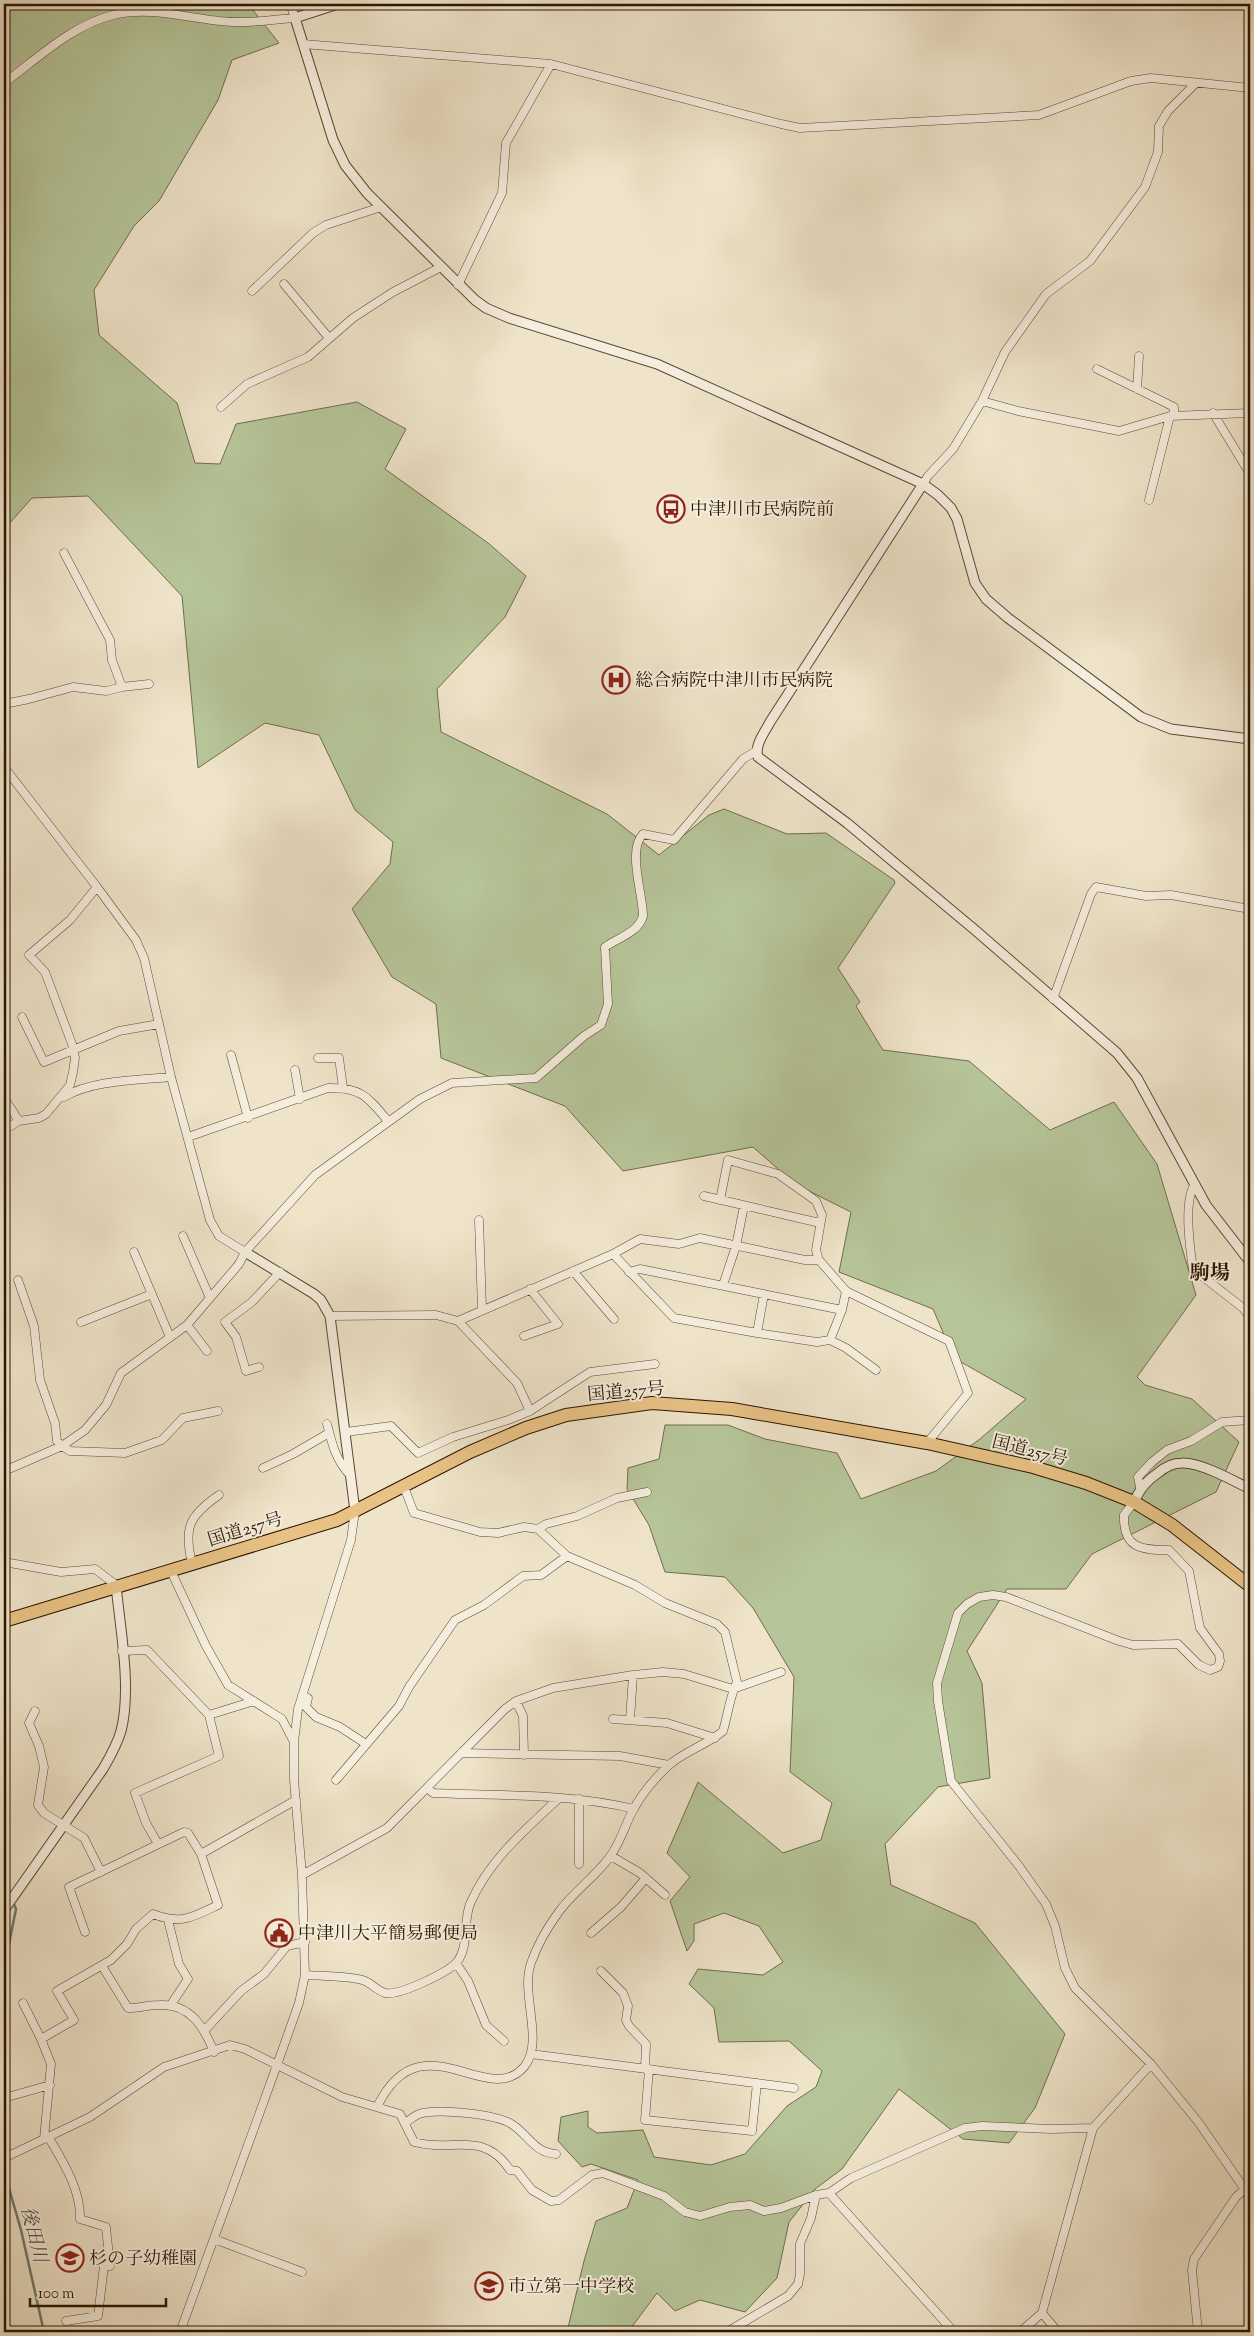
<svg xmlns="http://www.w3.org/2000/svg" width="1254" height="2336" font-family="'Sorts Mill Goudy','Noto Serif JP',serif">
  <style>
    .green { fill: #b6c599; stroke: #706d4c }
    .lines { fill: none; stroke-linecap: round; stroke-linejoin: round }
    .stream { stroke: #6d7a6e; stroke-width: 2.5 }
    .minor-casing { stroke: #5b4932; stroke-width: 9 }
    .tertiary-casing { stroke: #5b4932; stroke-width: 11 }
    .trunk-casing { stroke: #2a1500; stroke-width: 14 }
    .minor { stroke: #f5eddd; stroke-width: 8 }
    .tertiary { stroke: #f5eddd; stroke-width: 9 }
    .trunk { stroke: #e8c285; stroke-width: 12 }
    .labels { text-anchor: middle; stroke-width: 4; stroke-linejoin: round; paint-order: stroke }
    .poi-label { font-size: 18px; fill: #2a1500; stroke: #f5eddd; text-anchor: start }
    .street-label { font-size: 18px; fill: #2a1500; stroke: #f5eddd }
    .water-label { font-size: 19px; font-style: italic; fill: #515040; stroke: #f5eddd }
    .quarter-label { font-size: 20px; font-weight: bold; fill: #2a1500; stroke: #f5eddd }
  </style>
  <rect width="100%" height="100%" fill="#efe4ca"/>
  <filter id="stains"><feTurbulence type="fractalNoise" baseFrequency=".004" numOctaves="4"/><feColorMatrix values="0 0 0 0 .2 0 0 0 0 .09 0 0 0 0 .02 0 0 0 .5 -.17"/></filter>
  <radialGradient id="worn" r=".72"><stop offset=".6" stop-color="#630" stop-opacity="0"/><stop offset="1" stop-color="#630" stop-opacity=".3"/></radialGradient>
  <path class="green" d="M 4,4 L 248,4 L 279,43 L 232,60 L 218,100 L 159,201 L 134,226 L 94,290 L 99,335 L 177,403 L 195,463 L 220,464 L 236,424 L 357,402 L 406,429 L 385,469 L 488,543 L 526,576 L 505,617 L 437,689 L 441,732 L 607,814 L 659,855 L 709,815 L 724,809 L 787,834 L 826,833 L 894,880 L 895,883 L 838,968 L 860,1002 L 856,1006 L 883,1050 L 969,1061 L 1050,1130 L 1114,1102 L 1157,1164 L 1196,1295 L 1137,1377 L 1145,1385 L 1192,1399 L 1239,1442 L 1216,1492 L 1092,1554 L 1066,1589 L 1007,1589 L 967,1651 L 982,1683 L 990,1778 L 938,1787 L 885,1844 L 891,1885 L 975,1923 L 1065,2034 L 1035,2108 L 1009,2143 L 963,2139 L 899,2089 L 842,2169 L 815,2189 L 789,2222 L 777,2278 L 745,2312 L 700,2300 L 675,2311 L 657,2293 L 628,2332 L 567,2332 L 584,2261 L 596,2221 L 627,2208 L 638,2180 L 591,2164 L 582,2167 L 558,2141 L 561,2117 L 588,2111 L 588,2127 L 597,2133 L 643,2130 L 654,2157 L 711,2165 L 745,2154 L 787,2106 L 816,2087 L 822,2071 L 789,2041 L 719,2042 L 714,2008 L 689,1984 L 698,1969 L 763,1975 L 783,1962 L 759,1926 L 724,1913 L 694,1924 L 694,1941 L 687,1951 L 670,1901 L 690,1877 L 667,1853 L 698,1782 L 783,1853 L 821,1840 L 832,1803 L 790,1772 L 794,1677 L 753,1608 L 725,1577 L 665,1572 L 649,1525 L 627,1489 L 628,1468 L 659,1459 L 665,1425 L 728,1425 L 765,1439 L 837,1453 L 861,1499 L 936,1471 L 980,1439 L 1026,1399 L 954,1358 L 933,1309 L 839,1272 L 851,1212 L 795,1184 L 753,1147 L 623,1171 L 565,1106 L 441,1058 L 436,1004 L 392,977 L 352,909 L 390,864 L 393,842 L 355,810 L 319,735 L 265,723 L 198,768 L 182,596 L 88,496 L 32,498 L 8,525 L 4,522 Z"/>
  <g class="lines">
    <path class="stream" d="M 4,1880 L 11,1897
      M 4,1969 L 16,1909 L 13,1902
      M 4,2171 L 21,2230 L 44,2332"/>
    <g class="minor-casing">
      <path id="minor" d="M 303,44 L 551,64 L 781,124 L 800,128 L 1039,115 L 1131,81 L 1151,78 L 1250,88
        M 4,83 C 37,59 72,25 113,15 C 154,5 194,21 234,22 C 254,23 275,19 295,18 L 290,4
        M 284,284 L 329,338
        M 458,285 L 502,193 L 506,143 L 551,64
        M 252,291 L 313,233 L 326,225 L 381,207
        M 1097,369 L 1174,407 L 1174,416
        M 1137,389 L 1139,356
        M 982,401 L 1018,411 L 1119,431 L 1170,416 L 1250,413
        M 221,407 L 247,384 L 308,357 L 353,318 L 393,292 L 441,267
        M 1213,413 L 1250,474
        M 923,484 L 928,476 L 953,449 L 982,401 L 1005,352 L 1046,294 L 1090,261 L 1145,187 L 1158,152 L 1159,126 L 1168,111 L 1196,83
        M 1149,500 L 1170,416
        M 64,553 L 110,640 L 112,660 L 122,687
        M 4,704 L 29,699 L 73,687 L 106,691 L 122,687 L 149,684
        M 4,767 L 97,887 L 136,940 L 144,958 L 171,1077 L 210,1220 L 219,1236 L 245,1252
        M 1053,999 L 1091,894 L 1096,887 L 1146,896 L 1171,895 L 1250,909
        M 22,1017 L 44,1062 L 119,1031 L 159,1024
        M 231,1055 L 248,1118
        M 318,1058 L 339,1058 L 343,1088
        M 295,1070 L 300,1099
        M 64,1097 C 92,1080 139,1080 171,1077
        M 4,1098 L 19,1121
        M 4,1130 L 19,1121 L 39,1118 L 46,1114 L 70,1085 L 73,1072 L 75,1058 L 72,1044 L 45,972 L 29,955 L 70,920 L 97,887
        M 188,1137 L 328,1088 C 361,1087 368,1097 388,1121
        M 1195,1184 C 1183,1201 1190,1249 1193,1269 L 1243,1308 L 1250,1318
        M 704,1196 L 820,1223
        M 720,1200 L 728,1160 L 778,1174 L 816,1201 L 822,1215 L 816,1250 L 819,1260 L 846,1291 L 949,1341 L 968,1393 L 927,1443
        M 479,1220 L 482,1309
        M 183,1236 L 210,1298
        M 134,1252 L 170,1337
        M 613,1254 L 674,1318 L 757,1333 L 817,1342 L 830,1340 L 842,1310 L 846,1291
        M 573,1271 L 614,1319
        M 629,1272 L 640,1269 L 842,1310
        M 18,1280 L 34,1326 L 40,1380 L 55,1423 L 57,1441 L 62,1446 L 70,1451 L 125,1453 L 162,1440 L 183,1418 L 218,1411
        M 723,1285 L 736,1246 L 744,1206
        M 330,1316 L 436,1315 L 458,1321 L 517,1383 L 530,1411
        M 458,1321 L 613,1254 L 640,1239 L 679,1244 L 700,1238 L 805,1260 L 819,1260
        M 81,1322 L 152,1294
        M 187,1325 L 207,1351
        M 757,1333 L 764,1294
        M 524,1336 L 558,1324 L 530,1289
        M 830,1340 L 846,1348 L 876,1370
        M 259,1367 L 246,1371 L 236,1337 L 225,1322 L 252,1302 L 280,1272
        M 327,1424 C 332,1444 336,1461 351,1476
        M 346,1432 L 391,1426 L 418,1453 L 453,1437 L 508,1420 L 530,1411 L 590,1372 L 655,1364
        M 263,1468 L 293,1454 L 329,1433
        M 4,1471 L 62,1446 L 85,1430 L 106,1405 L 121,1373 L 187,1325 L 239,1264 L 245,1252 L 315,1175 L 420,1099 L 452,1083 L 536,1078 L 584,1036 L 601,1025 L 608,1004 L 605,947 C 619,937 638,933 643,916 C 643,894 627,850 643,834 L 674,840 L 743,759 L 756,751
        M 1140,1487 L 1138,1477 L 1152,1462 L 1167,1450 L 1191,1441 L 1222,1422 L 1250,1420
        M 1134,1502 L 1124,1515 C 1123,1548 1140,1550 1169,1550 L 1189,1571 L 1200,1628 L 1219,1654 L 1220,1661 L 1218,1667 L 1210,1670 L 1199,1665 L 1178,1644 L 1133,1645 L 1119,1641 L 1006,1597 L 993,1595 L 979,1597 L 967,1604 L 958,1613 L 937,1683 L 938,1701 L 951,1781 L 1019,1866 L 1046,1904 L 1055,1926 L 1065,1968 L 1075,1988 L 1151,2064 L 1199,2123 L 1250,2197
        M 538,1529 L 546,1524 L 577,1516 L 617,1498 L 647,1492
        M 4,1562 L 61,1572 L 95,1569 L 116,1585
        M 192,1563 C 183,1527 190,1515 219,1495
        M 170,1569 L 206,1646 L 228,1685 L 282,1719 L 294,1742
        M 122,1651 L 147,1650 L 209,1715
        M 302,1695 L 308,1698 L 306,1707 L 316,1717 L 340,1727 L 366,1744
        M 516,1701 L 523,1716 L 524,1755
        M 35,1711 L 29,1723 L 39,1746 L 44,1767 L 38,1805 L 44,1813 L 84,1838 L 101,1872
        M 613,1719 L 667,1723 L 715,1738
        M 630,1720 L 633,1675
        M 461,1753 L 620,1756 L 669,1765
        M 336,1780 L 399,1706 L 409,1687 L 455,1620 L 484,1605 L 523,1576 L 541,1575 L 567,1556
        M 427,1788 L 433,1793 C 500,1796 569,1793 634,1809
        M 158,1844 L 146,1823 L 135,1793 L 219,1756 L 209,1715 L 254,1701
        M 611,1856 L 640,1873 L 665,1895
        M 579,1864 L 579,1799
        M 302,1875 L 387,1828 L 505,1709 L 516,1701 L 553,1688 L 633,1675 L 663,1672 L 684,1674 L 733,1689 L 781,1672
        M 168,1920 L 179,1964 L 188,1979 L 170,2006
        M 85,1932 L 69,1887 L 184,1832 L 188,1833 L 201,1854 L 296,1800
        M 591,1933 L 621,1907 L 646,1878
        M 456,1963 L 468,1981 L 486,2025 L 504,2041
        M 102,1966 L 128,2008 C 139,2008 149,2005 159,2005 C 190,2003 204,2027 214,2052
        M 601,1971 L 623,1993 L 628,2006 L 626,2020 L 629,2026 L 646,2044 L 645,2069
        M 305,1975 C 320,1976 353,1976 365,1981 C 372,1984 378,1991 385,1993 C 399,1996 447,1973 457,1962 C 469,1947 463,1922 470,1904 C 489,1860 525,1830 559,1798
        M 23,2003 L 41,2039 L 51,2064 L 44,2139
        M 205,2030 L 241,1991 L 264,1974 L 287,1946 L 305,1942
        M 41,2039 L 74,2020 L 57,1991 L 111,1960 L 127,1944 L 136,1929 L 153,1914 C 181,1925 193,1917 218,1905 L 201,1854
        M 531,2054 L 794,2088
        M 649,2069 L 645,2120 L 752,2131 L 757,2083
        M 4,2098 L 50,2085
        M 377,2107 C 421,2016 487,2110 524,2067 C 545,2042 520,1994 531,1963 C 537,1946 547,1928 558,1913 C 572,1893 594,1878 609,1858 C 620,1844 625,1825 633,1810 C 642,1794 655,1778 668,1766 C 684,1751 707,1745 723,1731 C 727,1718 731,1692 737,1682 L 725,1632 L 717,1624 L 665,1603 L 635,1585 L 567,1556 L 538,1529 L 524,1527 L 498,1533 L 480,1532 L 414,1513 L 404,1487
        M 406,2122 C 410,2120 414,2116 419,2114 C 437,2108 498,2114 513,2125 C 529,2136 535,2153 556,2154
        M 49,2138 C 63,2162 81,2190 80,2219 L 106,2227 L 110,2266 L 104,2266 L 98,2316 L 66,2321
        M 4,2158 L 90,2117 L 164,2067 L 230,2045 L 245,2049 L 342,2097 L 400,2114 L 414,2142 C 452,2153 483,2129 510,2170 L 517,2171 L 532,2190 L 551,2201 L 559,2200 L 592,2175 L 603,2173 L 664,2196 L 685,2212 L 700,2216 L 730,2207 L 750,2205 L 764,2211 L 781,2208 L 816,2195 L 829,2193 L 851,2178 L 965,2128 L 982,2126 L 1050,2129 L 1093,2128
        M 829,2193 L 954,2332
        M 214,2239 L 302,2272
        M 1042,2313 L 1058,2332
        M 180,2332 L 277,2065 L 299,2003 L 305,1975 L 302,1875 L 294,1780 L 294,1742 L 298,1709 L 351,1540 L 355,1511
        M 730,2332 L 732,2329 L 788,2296 L 798,2284 L 800,2274 L 800,2244 L 811,2218 L 816,2195
        M 1020,2332 L 1042,2313 L 1093,2128 L 1151,2064
        M 1198,2332 L 1192,2270 L 1194,2259 L 1236,2197 L 1244,2190"/>
    </g>
    <g class="tertiary-casing">
      <path id="tertiary" d="M 338,4 L 295,18 L 333,140 L 345,165 L 367,193 L 475,300 L 486,308 L 509,318 L 657,364 L 923,484 L 938,495 L 951,508 L 957,519 L 975,583 L 986,599 L 1008,618 L 1141,717 L 1171,729 L 1250,739
        M 923,484 L 770,722 C 765,732 754,745 758,757 L 847,823 L 975,930 L 1117,1053 L 1137,1078 L 1206,1205 L 1250,1262
        M 245,1252 L 314,1294 L 321,1300 L 330,1316 L 355,1511
        M 1134,1502 C 1140,1489 1146,1481 1158,1473 C 1165,1467 1173,1463 1182,1463 C 1200,1462 1234,1481 1250,1489
        M 4,1910 L 103,1769 C 110,1757 117,1745 121,1731 C 132,1689 120,1628 116,1585"/>
    </g>
    <g class="trunk-casing">
      <path id="trunk" d="M 4,1621 L 337,1520 L 470,1452 L 526,1428 L 566,1415 L 652,1403 L 732,1409 L 927,1443 L 1033,1467 L 1086,1483 L 1134,1502 L 1172,1525 L 1250,1586"/>
    </g>
    <use href="#minor" class="minor"/>
    <use href="#tertiary" class="tertiary"/>
    <use href="#trunk" class="trunk"/>
  </g>
  <defs>
    <g id="bus-ring" transform="scale(1.4375)"><circle r="9.5" fill="#f5eddd" stroke="#8f2418" stroke-width="1.5"/><path d="M-5-6H5V4H4V6H2V4H-2V6H-4V4H-5ZM-3.5-4V0h7V-4ZM-3.5 1.2v1.5H-2V1.2ZM2 1.2v1.5H3.5V1.2Z" fill="#8f2418"/></g>
    <g id="hospital-ring" transform="scale(1.4375)"><circle r="9.5" fill="#f5eddd" stroke="#8f2418" stroke-width="1.5"/><path d="M-5-5h3v3.5h4V-5h3V5h-3V1.5h-4V5h-3Z" fill="#8f2418"/></g>
    <g id="civic-ring" transform="scale(1.4375)"><circle r="9.5" fill="#f5eddd" stroke="#8f2418" stroke-width="1.5"/><path d="M-.6-6.5H3V-4.5H.6V-3L4-1V1h2V6H-6V1h2V-1L-.6-3ZM-1.2 2.5V6h2.4V2.5Z" fill="#8f2418"/></g>
    <g id="school-ring" transform="scale(1.4375)"><circle r="9.5" fill="#f5eddd" stroke="#8f2418" stroke-width="1.5"/><path d="M0-5L7-2L0 1L-7-2ZM-4 1L0 2.5L4 1V4Q0 6-4 4Z" fill="#8f2418"/></g>
  </defs>
  <g fill-rule="evenodd">
    <use href="#bus-ring" x="671" y="509"/>
    <use href="#hospital-ring" x="616" y="680"/>
    <use href="#civic-ring" x="279" y="1933"/>
    <use href="#school-ring" x="70" y="2258"/>
    <use href="#school-ring" x="489" y="2286"/>
  </g>
  <g class="labels">
    <g class="poi-label">
      <text x="690" y="515">中津川市民病院前</text>
      <text x="635" y="686">総合病院中津川市民病院</text>
      <text x="298" y="1939">中津川大平簡易郵便局</text>
      <text x="89" y="2264">杉の子幼稚園</text>
      <text x="508" y="2292">市立第一中学校</text>
    </g>
    <g class="street-label">
      <text transform="translate(626 1391) rotate(-5)" y="6">国道257号</text>
      <text transform="translate(1030 1450) rotate(14)" y="6">国道257号</text>
      <text transform="translate(245 1529) rotate(-17)" y="6">国道257号</text>
    </g>
    <g class="water-label">
      <text transform="translate(35 2234) rotate(76)" y="7">後田川</text>
    </g>
    <g class="quarter-label">
      <text x="1210" y="1279">駒場</text>
    </g>
  </g>
  <rect width="1254" height="2336" fill="none" stroke="#efe4ca" stroke-width="20"/>
  <rect x="5" y="5" width="1244" height="2326" fill="none" stroke="#2a1500" stroke-width="2.5"/>
  <rect x="10" y="10" width="1234" height="2316" fill="none" stroke="#2a1500"/>
  <path d="M30 2298v8h136v-8" fill="none" stroke="#2a1500" stroke-width="2.5"/>
  <text x="38" y="2298" font-size="15" fill="#2a1500" stroke="#f5eddd" stroke-width="4" paint-order="stroke">100 m</text>
  <rect width="100%" height="100%" filter="url(#stains)"/>
  <rect width="100%" height="100%" fill="url(#worn)"/>
</svg>
